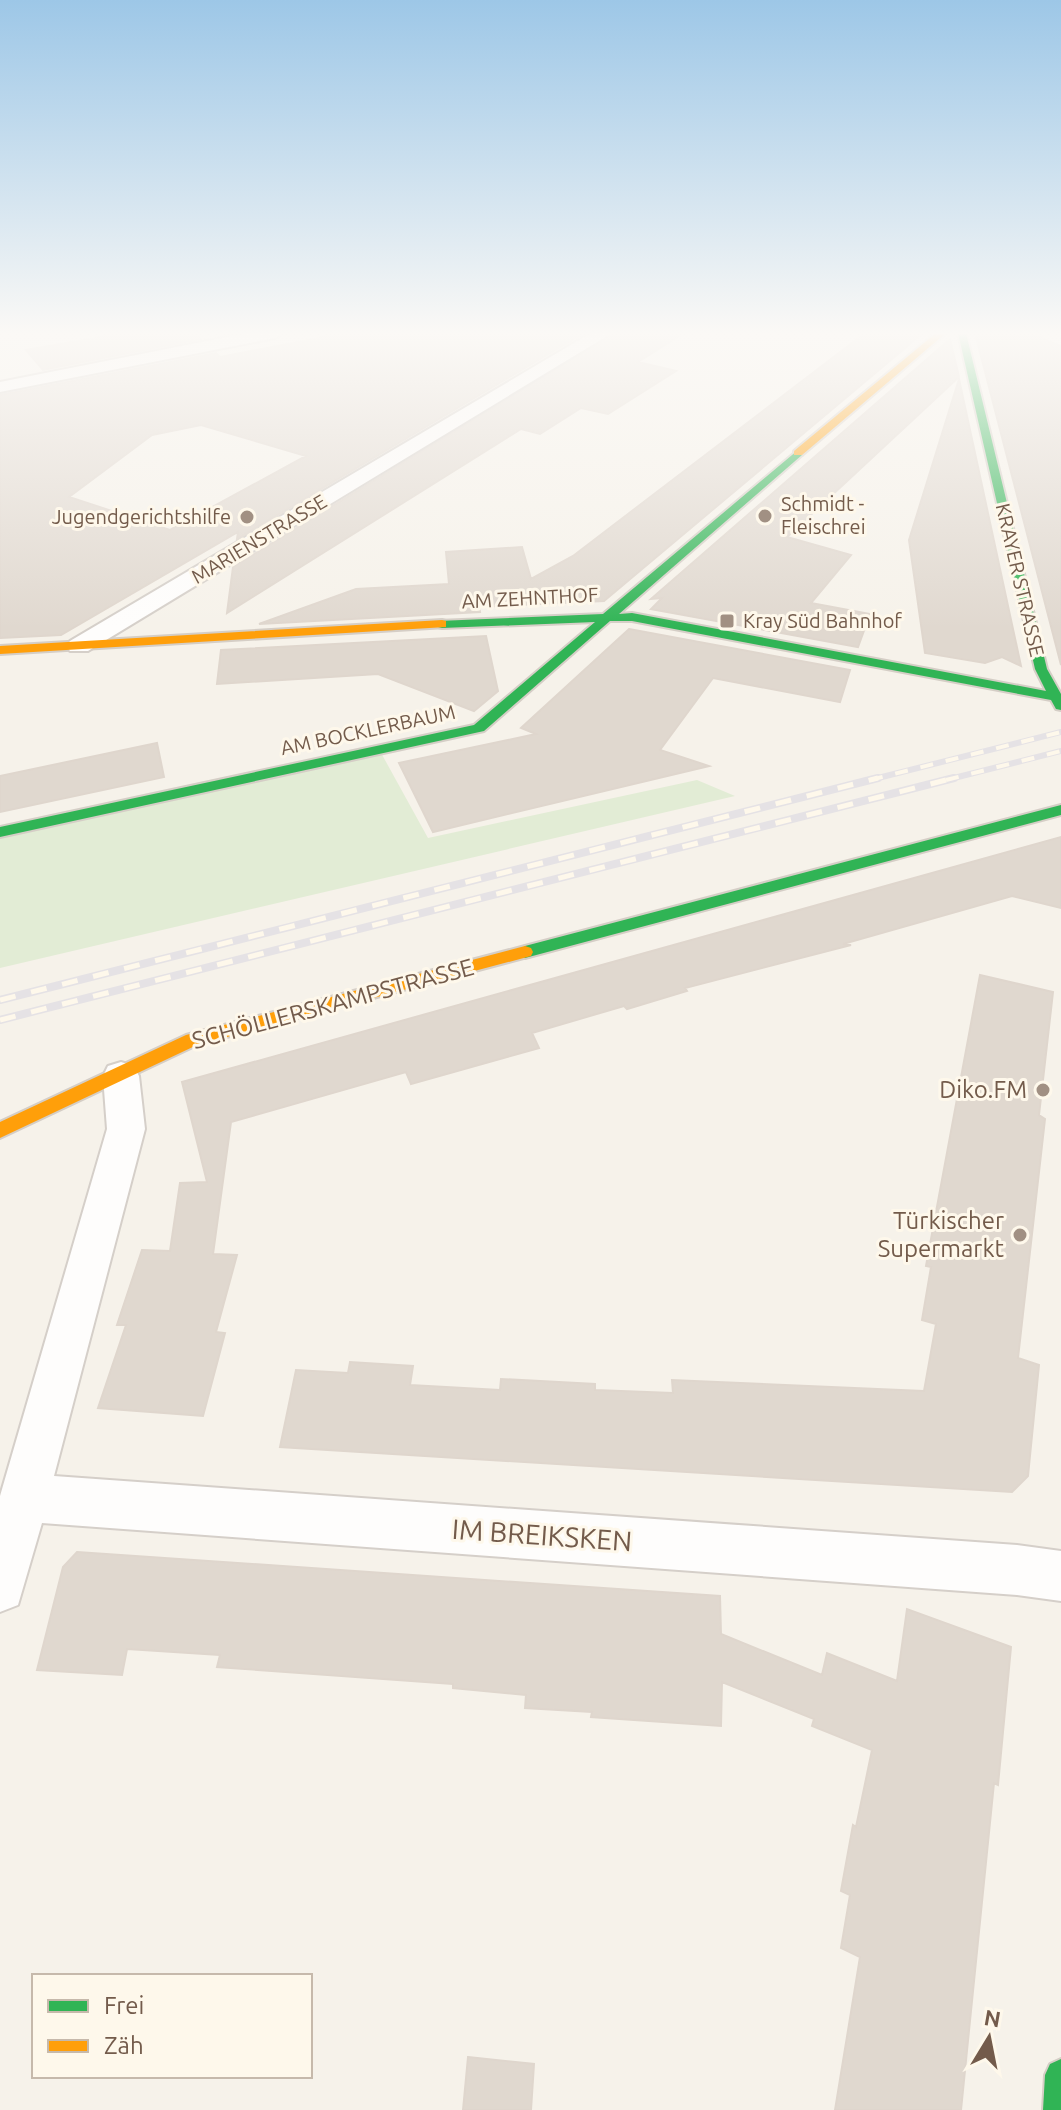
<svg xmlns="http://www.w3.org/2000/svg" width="1061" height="2110" font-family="Ubuntu,sans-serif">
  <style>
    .green { fill: #e2ecd5 }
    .building { fill: #e0d8cf; stroke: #dfd6cd; stroke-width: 2; fill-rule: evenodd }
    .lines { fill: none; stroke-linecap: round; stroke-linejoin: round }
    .street-casing { stroke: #d5cfc9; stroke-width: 4 }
    .fast-casing { stroke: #d5cec6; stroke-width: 4 }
    .slow-casing { stroke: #d5cec6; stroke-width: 4 }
    .street { fill: #fefdfc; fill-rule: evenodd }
    .fast { fill: #30b455; fill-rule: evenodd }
    .slow { fill: #ff9f0a; fill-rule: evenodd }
    .rail-far1-casing { stroke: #e5e2e5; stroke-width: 6 }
    .rail-casing { stroke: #e5e2e5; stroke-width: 8 }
    .rail-far1 { stroke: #fef8eb; stroke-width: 4; stroke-dasharray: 13; stroke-linecap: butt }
    .rail { stroke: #fef8eb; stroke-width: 5; stroke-dasharray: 16; stroke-linecap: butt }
    .poi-dot { fill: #a19083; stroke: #fef8eb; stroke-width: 3 }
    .labels { text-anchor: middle; stroke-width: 6; stroke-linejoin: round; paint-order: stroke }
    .far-poi-label { font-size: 20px; fill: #735b4b; stroke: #fef8eb; text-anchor: start }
    .far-street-label { font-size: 20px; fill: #735b4b; stroke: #fef8eb }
    .street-label { font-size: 24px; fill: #735b4b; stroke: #fef8eb }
    .poi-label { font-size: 24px; fill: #735b4b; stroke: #fef8eb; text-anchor: end }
    .near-street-label { font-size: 28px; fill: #735b4b; stroke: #fef8eb }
  </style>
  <rect width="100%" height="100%" fill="#f6f2ea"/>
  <path class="green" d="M 380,751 L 428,838 L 697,780 L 735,796 L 0,968 L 0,833 Z"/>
  <path class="building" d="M 124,333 L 195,333 L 201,339 L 43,370 L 26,350 Z
    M 344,333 L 584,333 L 237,539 L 238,532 L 61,635 L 0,638 L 0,395 L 216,353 L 220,357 ZM 201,425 L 306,456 L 170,530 L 69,497 L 152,435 Z
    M 615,333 L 684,333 L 638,362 L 676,371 L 608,414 L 581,408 L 540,434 L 521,429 L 227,613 L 233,567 Z
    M 865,333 L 923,333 L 604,601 L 479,607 L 480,612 L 259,624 L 356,589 L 449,584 L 446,552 L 522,547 L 531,579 L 573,556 Z
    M 975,333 L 1030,333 L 1061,346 L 1061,665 Z
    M 950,339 L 959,377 L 787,537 L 851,555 L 811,603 L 870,614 L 858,647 L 651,609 L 662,598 L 651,599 Z
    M 959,379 L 1021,666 L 1002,657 L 985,663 L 925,653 L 909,540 Z
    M 629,629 L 850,670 L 840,702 L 713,678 L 660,750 L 709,766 L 433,832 L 399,763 L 536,734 L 521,728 Z
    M 486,636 L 498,691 L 474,711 L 378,674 L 217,684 L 221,650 Z
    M 157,743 L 164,777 L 0,812 L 0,776 Z
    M 1061,837 L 1061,908 L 1012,896 L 843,944 L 851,945 L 685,988 L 687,991 L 627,1009 L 624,1006 L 532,1033 L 539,1048 L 411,1084 L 406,1072 L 231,1122 L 213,1254 L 237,1255 L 216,1332 L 225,1333 L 203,1416 L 98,1408 L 126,1325 L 117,1325 L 142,1250 L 170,1251 L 180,1183 L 207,1182 L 182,1082 Z
    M 980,975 L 1053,992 L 1039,1115 L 1045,1119 L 1018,1358 L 1039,1365 L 1028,1476 L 1012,1492 L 280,1447 L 296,1370 L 348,1373 L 350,1362 L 413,1366 L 410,1385 L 500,1390 L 501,1379 L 595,1384 L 595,1390 L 673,1393 L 672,1380 L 924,1391 L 936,1324 L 922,1320 L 931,1267 L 926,1266 Z
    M 77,1552 L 720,1596 L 721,1634 L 822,1675 L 827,1653 L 897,1681 L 907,1609 L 1011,1647 L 998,1785 L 994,1783 L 961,2110 L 835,2110 L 860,1957 L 841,1948 L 850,1895 L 841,1891 L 853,1825 L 856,1827 L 872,1750 L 812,1726 L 814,1719 L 722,1682 L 721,1726 L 591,1717 L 592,1712 L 525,1708 L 526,1695 L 453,1688 L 453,1684 L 217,1667 L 220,1655 L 127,1649 L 122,1675 L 37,1670 L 63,1567 Z
    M 468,2057 L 534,2064 L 531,2110 L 463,2110 Z"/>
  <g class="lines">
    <g class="street-casing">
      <path id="street" d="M 247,333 L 283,333 L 275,338 L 0,392 L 0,382 Z
        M 591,333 L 612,333 L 88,651 L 70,651 L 66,646 L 70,641 Z
        M 121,1062 L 134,1066 L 139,1076 L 145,1129 L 54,1476 L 1017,1545 L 1061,1551 L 1061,1601 L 1017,1595 L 42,1523 L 18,1605 L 0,1612 L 0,1496 L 107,1129 L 103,1076 L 108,1066 Z"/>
    </g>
    <g class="fast-casing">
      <path id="fast" d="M 958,333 L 966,333 L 1047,669 L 1061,694 L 1061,710 L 1056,709 L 1051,700 L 632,621 L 610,621 L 484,731 L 0,837 L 0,827 L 474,725 L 595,622 L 442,628 L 438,627 L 438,621 L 603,614 L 798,450 L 802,451 L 802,455 L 619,614 L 632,613 L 1046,691 L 1035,669 Z
        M 1061,805 L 1061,815 L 525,958 L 517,952 L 525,946 Z
        M 1061,2059 L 1061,2110 L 1043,2110 L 1045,2075 L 1050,2064 Z"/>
    </g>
    <g class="slow-casing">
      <path id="slow" d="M 936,333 L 946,333 L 802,455 L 794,455 L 794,451 Z
        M 442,620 L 446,621 L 446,627 L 0,654 L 0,646 Z
        M 525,946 L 531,948 L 533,952 L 531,956 L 197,1045 L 0,1138 L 0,1122 L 186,1035 Z"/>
    </g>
    <use href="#street" class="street"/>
    <use href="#fast" class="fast"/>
    <use href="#slow" class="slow"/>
    <g class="rail-far1-casing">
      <path id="rail-far1" d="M 870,780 L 1061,732
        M 946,780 L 1061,751"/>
    </g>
    <g class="rail-casing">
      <path id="rail" d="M 0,1000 L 878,778
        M 0,1020 L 954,778"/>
    </g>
    <use href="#rail-far1" class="rail-far1"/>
    <use href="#rail" class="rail"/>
  </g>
  <linearGradient id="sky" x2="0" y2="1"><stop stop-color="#9dc7e7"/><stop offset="0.53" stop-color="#fbf9f6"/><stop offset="1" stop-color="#fbf9f6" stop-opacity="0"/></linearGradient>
  <rect width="1061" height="629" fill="url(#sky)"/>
  <g class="poi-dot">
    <circle cx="765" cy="516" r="8"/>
    <circle cx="247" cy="517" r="8"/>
    <rect x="719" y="613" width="16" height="16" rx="4"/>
    <circle cx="1043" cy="1090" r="8"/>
    <circle cx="1020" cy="1235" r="8"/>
  </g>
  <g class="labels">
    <g class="far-poi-label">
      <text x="781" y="511">Schmidt -<tspan x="781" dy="23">Fleischrei</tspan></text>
      <text x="231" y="524" text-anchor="end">Jugendgerichtshilfe</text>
      <text x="743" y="628">Kray Süd Bahnhof</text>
    </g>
    <g class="far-street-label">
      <text transform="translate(259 539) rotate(-31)" y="7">MARIENSTRASSE</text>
      <text transform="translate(1020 580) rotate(77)" y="7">KRAYER STRASSE</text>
      <text transform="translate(530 598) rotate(-3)" y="7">AM ZEHNTHOF</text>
      <text transform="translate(368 730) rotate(-12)" y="7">AM BOCKLERBAUM</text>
    </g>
    <g class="street-label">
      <text transform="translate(333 1004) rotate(-15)" y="8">SCHÖLLERSKAMPSTRASSE</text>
    </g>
    <g class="poi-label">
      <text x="1027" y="1098">Diko.FM</text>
      <text x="1004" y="1229">Türkischer<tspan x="1004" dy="28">Supermarkt</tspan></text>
    </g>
    <g class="near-street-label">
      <text transform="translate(542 1535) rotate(4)" y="10">IM BREIKSKEN</text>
    </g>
  </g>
  <rect x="32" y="1974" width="280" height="104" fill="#fef8eb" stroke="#c6b9ab" stroke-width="2"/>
  <rect x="48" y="2000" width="40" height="12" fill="#30b455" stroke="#c6b9ab" stroke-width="2"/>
  <text x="104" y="2014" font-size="24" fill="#735b4b">Frei</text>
  <rect x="48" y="2040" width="40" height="12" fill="#ff9f0a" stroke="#c6b9ab" stroke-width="2"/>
  <text x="104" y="2054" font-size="24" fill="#735b4b">Zäh</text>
  <g transform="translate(989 2038) rotate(10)" stroke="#fef8eb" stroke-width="6" paint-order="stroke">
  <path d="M0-6L14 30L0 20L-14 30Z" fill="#735b4b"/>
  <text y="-12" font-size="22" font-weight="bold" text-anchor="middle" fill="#735b4b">N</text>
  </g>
</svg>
